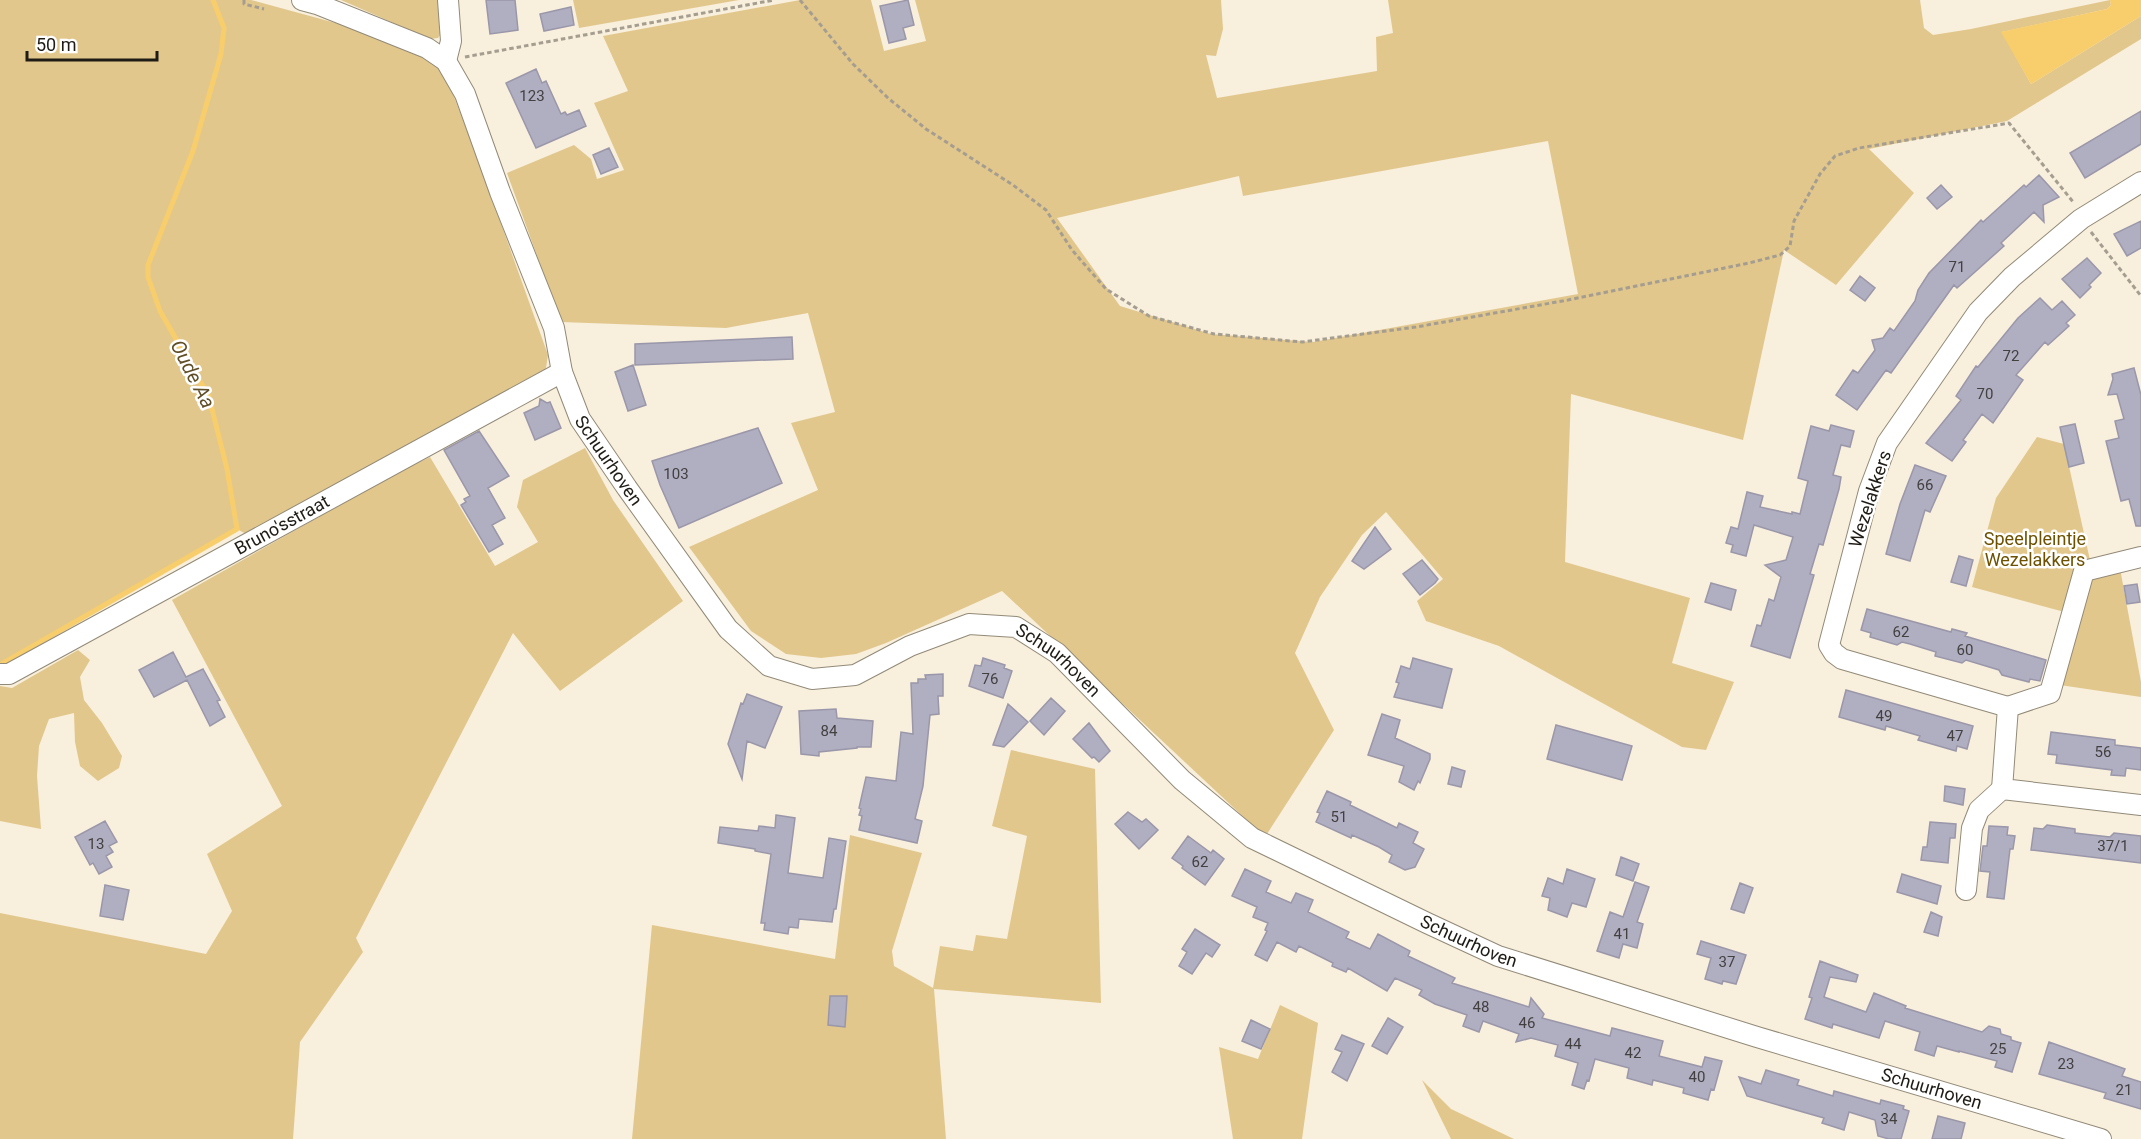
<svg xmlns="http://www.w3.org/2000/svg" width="2141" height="1139" font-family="Roboto,sans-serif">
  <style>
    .green { fill: #e2c78c; fill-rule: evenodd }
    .water { fill: #f8cd6c }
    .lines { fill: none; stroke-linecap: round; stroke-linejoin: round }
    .stream { stroke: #f8cd6c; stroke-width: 5 }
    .building { fill: #b0aec1; stroke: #9a97aa; stroke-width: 1.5 }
    .minor-casing { stroke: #928a78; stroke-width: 22 }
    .path { stroke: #a59e90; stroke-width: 3; stroke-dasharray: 4.5 3; stroke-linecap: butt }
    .minor { stroke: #fff; stroke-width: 20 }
    .labels { text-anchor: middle; stroke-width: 5; stroke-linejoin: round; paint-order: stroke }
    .number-label { font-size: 15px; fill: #434040 }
    .street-label { font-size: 18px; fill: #1f1c15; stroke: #fff }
    .park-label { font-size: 18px; fill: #6d5100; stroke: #fff }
    .water-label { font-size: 20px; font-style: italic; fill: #604e26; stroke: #fff }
  </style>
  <rect width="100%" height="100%" fill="#f8efdc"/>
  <path class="green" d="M 0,0 L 251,0 L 354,28 L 424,58 L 445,73 L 479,162 L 548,355 L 545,374 L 248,535 L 237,529 L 0,665 Z
    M 341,0 L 440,0 L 442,32 L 438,38 L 430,39 Z
    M 573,0 L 739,0 L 579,28 Z
    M 800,0 L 871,0 L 884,51 L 926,41 L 915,0 L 1221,0 L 1223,29 L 1216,56 L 1206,55 L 1217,98 L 1377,71 L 1376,37 L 1393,33 L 1388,0 L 1920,0 L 1924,28 L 1933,35 L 1971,29 L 2110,0 L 2111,5 L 2107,9 L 2002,32 L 2031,84 L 2141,16 L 2141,39 L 2007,121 L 1869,149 L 1914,193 L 1836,285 L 1784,250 L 1743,440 L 1571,394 L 1565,562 L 1690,598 L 1672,663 L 1734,682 L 1706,750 L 1682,747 L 1499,646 L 1426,621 L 1417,601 L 1443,579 L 1386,512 L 1362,535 L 1320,597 L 1295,653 L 1334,730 L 1265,837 L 1002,591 L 886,643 L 856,654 L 821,658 L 786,654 L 751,631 L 689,547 L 818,490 L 791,423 L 835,412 L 808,313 L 726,328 L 561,322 L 507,173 L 574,145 L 591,159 L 597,179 L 624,170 L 594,103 L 628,91 L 603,36 ZM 1548,141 L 1578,294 L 1313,342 L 1211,334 L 1120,306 L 1057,218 L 1239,176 L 1243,196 Z
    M 2037,437 L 2064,444 L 2092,569 L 2119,563 L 2141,682 L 2141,697 L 2053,684 L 2072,614 L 1972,587 L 1996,498 Z
    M 585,448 L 613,500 L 683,601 L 560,691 L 513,633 L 356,938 L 363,952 L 300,1042 L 293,1139 L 0,1139 L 0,913 L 206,954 L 232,911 L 207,854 L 282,806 L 172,600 L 393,475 L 430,457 L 495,566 L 538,542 L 517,507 L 523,480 Z
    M 78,650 L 90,660 L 80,677 L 84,700 L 102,723 L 122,756 L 119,768 L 98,781 L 80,766 L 75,742 L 74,713 L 49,719 L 39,746 L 37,776 L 41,829 L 0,821 L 0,686 L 12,688 Z
    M 1011,750 L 1095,769 L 1101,1003 L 934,989 L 946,1139 L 632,1139 L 652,925 L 835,959 L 850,835 L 922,853 L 892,951 L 894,966 L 933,988 L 940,946 L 973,951 L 976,935 L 1007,939 L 1027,836 L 992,826 Z
    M 1280,1005 L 1318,1023 L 1302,1139 L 1233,1139 L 1219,1047 L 1258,1059 Z
    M 1422,1080 L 1451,1109 L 1514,1139 L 1451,1139 Z"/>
  <path class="water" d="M 2110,0 L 2141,0 L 2141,16 L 2031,84 L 2001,32 L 2107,9 L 2111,5 Z"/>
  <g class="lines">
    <path class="stream" d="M 0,665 L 237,529 L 227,469 L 209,397 L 160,311 L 148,277 L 148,265 L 193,151 L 221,54 L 224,28 L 213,0"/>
  </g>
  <path class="building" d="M 486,0 L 515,0 L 518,30 L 490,34 Z
    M 908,0 L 914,25 L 903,28 L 906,39 L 889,43 L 880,6 Z
    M 571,7 L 574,25 L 544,31 L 540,14 Z
    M 536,69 L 542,83 L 546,81 L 561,114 L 565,112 L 567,115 L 579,110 L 586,126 L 536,148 L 506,83 Z
    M 2141,111 L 2141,144 L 2085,178 L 2070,153 Z
    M 609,148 L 618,167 L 601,174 L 593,155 Z
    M 2039,175 L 2059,197 L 2043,205 L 2044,222 L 2034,212 L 2001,243 L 2004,246 L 1957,288 L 1954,285 L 1891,373 L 1886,370 L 1857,410 L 1836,395 L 1853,370 L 1858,373 L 1875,350 L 1872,340 L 1883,338 L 1890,328 L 1894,331 L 1915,301 L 1918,290 L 1929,273 L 1981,220 L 1983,222 L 2024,185 L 2026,187 Z
    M 1941,185 L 1952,197 L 1937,209 L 1927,198 Z
    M 2141,221 L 2141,248 L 2127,256 L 2114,234 Z
    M 2087,258 L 2101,273 L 2089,285 L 2091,287 L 2080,298 L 2062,279 Z
    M 1860,276 L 1875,288 L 1865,301 L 1850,290 Z
    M 2040,298 L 2052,310 L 2062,301 L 2075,315 L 2066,323 L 2069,326 L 2048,345 L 2045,342 L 2016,375 L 2023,380 L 1993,423 L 1982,414 L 1963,440 L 1966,442 L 1952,461 L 1926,443 L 1961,400 L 1956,396 L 1976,366 L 1978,367 L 2018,318 Z
    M 792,337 L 793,359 L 635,365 L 635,344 Z
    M 633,365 L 646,405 L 628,411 L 615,372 Z
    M 2134,368 L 2141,395 L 2141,526 L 2136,526 L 2129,499 L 2121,501 L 2106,441 L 2119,438 L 2115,421 L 2124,419 L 2117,394 L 2108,395 L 2113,379 L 2112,374 Z
    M 540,399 L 547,403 L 550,402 L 561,428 L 535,440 L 524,413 L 539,406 Z
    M 2075,424 L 2084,463 L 2069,467 L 2060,427 Z
    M 1831,425 L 1854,431 L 1850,447 L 1841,445 L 1833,475 L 1841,477 L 1839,489 L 1823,545 L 1819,544 L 1810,574 L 1814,575 L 1790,658 L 1751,646 L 1757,625 L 1761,626 L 1769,599 L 1774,601 L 1781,577 L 1765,565 L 1786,560 L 1793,537 L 1754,525 L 1746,556 L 1731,552 L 1733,545 L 1726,543 L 1731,527 L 1738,529 L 1747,492 L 1763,496 L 1760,507 L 1792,514 L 1792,512 L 1800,514 L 1808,481 L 1798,478 L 1811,426 L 1829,431 Z
    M 758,428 L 782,483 L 679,528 L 660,485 L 652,461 Z
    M 479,431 L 509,476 L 488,488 L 505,518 L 492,525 L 503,544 L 489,552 L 461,505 L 466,502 L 464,499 L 470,496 L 444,450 Z
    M 1915,465 L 1946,476 L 1930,512 L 1925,510 L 1910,561 L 1886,554 L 1900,504 Z
    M 1375,527 L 1391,549 L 1364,569 L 1352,561 Z
    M 1959,556 L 1973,560 L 1966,586 L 1951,582 Z
    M 1422,560 L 1438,579 L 1435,583 L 1420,595 L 1403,574 Z
    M 1711,583 L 1736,590 L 1731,610 L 1705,602 Z
    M 2137,584 L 2140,602 L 2127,604 L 2124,586 Z
    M 1867,609 L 1951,632 L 1952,629 L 1967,633 L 1965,636 L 2046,660 L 2040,681 L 2030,679 L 2029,682 L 2002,675 L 1999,670 L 1966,660 L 1962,663 L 1935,656 L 1936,652 L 1910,644 L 1902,642 L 1897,645 L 1870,637 L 1871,633 L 1861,630 Z
    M 173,652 L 186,677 L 203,669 L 220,700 L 217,701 L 225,717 L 210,726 L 187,680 L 154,697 L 139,670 Z
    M 983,658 L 1005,665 L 1004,668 L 1012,671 L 1003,698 L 969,686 L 975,665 L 981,666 Z
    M 1413,658 L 1452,669 L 1442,708 L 1394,697 L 1399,683 L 1396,682 L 1401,666 L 1410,669 Z
    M 943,674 L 943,696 L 938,696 L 939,714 L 930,715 L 923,786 L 915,819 L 922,821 L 917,843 L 859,830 L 862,816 L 859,815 L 861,809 L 859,808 L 866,777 L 896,781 L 901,732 L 913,734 L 911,683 L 918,683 L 918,679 L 926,679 L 925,675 Z
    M 1846,690 L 1973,726 L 1967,749 L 1957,746 L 1956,751 L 1918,740 L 1920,736 L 1886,726 L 1885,730 L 1839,717 Z
    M 747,694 L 782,707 L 765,748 L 747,741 L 742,779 L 728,744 L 741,703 L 743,704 Z
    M 1051,698 L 1065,711 L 1044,735 L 1030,721 Z
    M 1008,704 L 1028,722 L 1004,747 L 993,745 Z
    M 836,709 L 837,718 L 873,721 L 871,747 L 857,747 L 857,748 L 819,752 L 819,756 L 801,754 L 799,711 Z
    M 1382,714 L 1400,720 L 1395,738 L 1430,754 L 1430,759 L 1420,783 L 1418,781 L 1414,790 L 1399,782 L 1404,766 L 1368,755 Z
    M 1089,723 L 1110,751 L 1099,762 L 1094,757 L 1092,758 L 1073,739 Z
    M 1556,725 L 1632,746 L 1622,780 L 1547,759 Z
    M 2051,732 L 2115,740 L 2115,745 L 2141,748 L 2141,770 L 2126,768 L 2125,776 L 2111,775 L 2112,770 L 2056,763 L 2057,755 L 2048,754 Z
    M 1452,767 L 1465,771 L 1461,787 L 1448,784 Z
    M 1945,786 L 1965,789 L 1963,805 L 1944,801 Z
    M 1327,791 L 1351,802 L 1350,805 L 1397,828 L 1399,823 L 1418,832 L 1413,843 L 1424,849 L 1415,867 L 1405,870 L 1389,862 L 1392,855 L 1379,847 L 1352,835 L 1351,838 L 1316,822 L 1320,813 L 1317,812 Z
    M 1128,812 L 1142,822 L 1146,819 L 1158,830 L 1139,849 L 1115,824 Z
    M 776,815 L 795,818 L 788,873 L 823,878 L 829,838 L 846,841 L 836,909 L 834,909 L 832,922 L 799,919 L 798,928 L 789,927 L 788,934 L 764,930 L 765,923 L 761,923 L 771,854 L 755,851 L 755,849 L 718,843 L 720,827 L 758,831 L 759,826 L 775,828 Z
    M 105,821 L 117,842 L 109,846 L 113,852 L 106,856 L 112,867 L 99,874 L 93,863 L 90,865 L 75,837 Z
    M 1930,822 L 1956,824 L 1955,838 L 1950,838 L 1948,863 L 1921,860 L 1923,847 L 1927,847 Z
    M 2047,825 L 2075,829 L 2075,833 L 2092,835 L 2110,837 L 2114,833 L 2141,836 L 2141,863 L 2031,850 L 2034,828 L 2043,829 Z
    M 1989,826 L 2008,827 L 2007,835 L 2015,836 L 2013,849 L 2010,849 L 2004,899 L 1987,897 L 1990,872 L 1980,871 L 1983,846 L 1987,846 Z
    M 1188,836 L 1211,853 L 1213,850 L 1224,859 L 1205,885 L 1182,868 L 1183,866 L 1172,858 Z
    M 1621,857 L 1639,864 L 1633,881 L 1616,875 Z
    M 1245,869 L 1271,881 L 1266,892 L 1291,903 L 1296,893 L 1313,900 L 1308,912 L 1349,932 L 1346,938 L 1370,949 L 1378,934 L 1410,951 L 1408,956 L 1455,978 L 1452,983 L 1529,1007 L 1531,998 L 1544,1014 L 1542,1018 L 1610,1036 L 1612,1028 L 1663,1041 L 1659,1056 L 1702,1067 L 1705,1057 L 1722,1061 L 1714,1090 L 1711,1089 L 1708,1100 L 1683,1093 L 1684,1088 L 1653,1080 L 1652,1085 L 1627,1078 L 1629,1068 L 1595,1059 L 1589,1081 L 1587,1080 L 1584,1089 L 1572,1085 L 1578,1063 L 1555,1056 L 1558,1045 L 1531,1038 L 1516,1042 L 1519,1034 L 1483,1021 L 1479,1032 L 1463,1026 L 1467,1015 L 1435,1004 L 1419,995 L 1422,990 L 1395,978 L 1387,991 L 1348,968 L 1346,972 L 1332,966 L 1333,963 L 1299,946 L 1296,952 L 1277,942 L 1267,961 L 1255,955 L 1267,931 L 1265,930 L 1268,923 L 1253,917 L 1257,907 L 1232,896 Z
    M 1567,869 L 1595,879 L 1586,907 L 1572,903 L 1567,917 L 1548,910 L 1550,898 L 1542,896 L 1548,878 L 1563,884 Z
    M 1902,874 L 1941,886 L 1937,904 L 1897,892 Z
    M 1635,882 L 1649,887 L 1637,922 L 1643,924 L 1637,948 L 1623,944 L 1619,958 L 1597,951 L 1610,912 L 1623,917 Z
    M 1740,883 L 1753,888 L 1744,913 L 1731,909 Z
    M 105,885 L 129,890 L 123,920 L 100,916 Z
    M 1931,912 L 1942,917 L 1938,936 L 1924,932 Z
    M 1195,929 L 1220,945 L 1212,957 L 1206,953 L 1192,974 L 1179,966 L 1187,952 L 1182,949 Z
    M 1701,941 L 1746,955 L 1736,984 L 1723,981 L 1722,984 L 1705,979 L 1711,958 L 1697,954 Z
    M 1820,961 L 1858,975 L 1856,982 L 1830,977 L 1824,997 L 1866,1012 L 1874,993 L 1906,1006 L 1905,1008 L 1982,1032 L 1989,1026 L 2000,1029 L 2001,1034 L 2011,1037 L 2011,1040 L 2021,1043 L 2012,1072 L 1995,1067 L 1997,1061 L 1959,1051 L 1959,1052 L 1937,1046 L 1934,1056 L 1915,1050 L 1920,1032 L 1885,1021 L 1879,1038 L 1833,1024 L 1832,1028 L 1805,1019 L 1812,998 L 1809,997 Z
    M 830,996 L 847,996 L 845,1027 L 828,1025 Z
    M 1388,1018 L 1403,1027 L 1387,1054 L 1372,1046 Z
    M 1251,1020 L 1270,1029 L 1261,1049 L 1242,1041 Z
    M 1342,1035 L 1364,1044 L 1347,1081 L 1332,1072 L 1342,1052 L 1335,1049 Z
    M 2049,1042 L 2125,1069 L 2122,1076 L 2141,1082 L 2141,1109 L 2104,1098 L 2106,1093 L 2039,1074 Z
    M 1766,1070 L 1799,1080 L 1797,1085 L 1833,1096 L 1834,1091 L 1880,1104 L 1881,1100 L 1904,1106 L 1903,1109 L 1909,1111 L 1901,1139 L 1889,1139 L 1878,1136 L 1875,1120 L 1849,1112 L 1844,1130 L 1822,1123 L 1824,1118 L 1747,1096 L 1739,1077 L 1761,1084 Z
    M 1938,1116 L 1965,1123 L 1961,1139 L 1932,1139 Z"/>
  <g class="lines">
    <g class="minor-casing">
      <g id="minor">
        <path id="s1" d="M 302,0 L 317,4 L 427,48 L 446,61 L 465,94 L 500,192 L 554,328 L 562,372 L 580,419 L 627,488 L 728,629 L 769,666 L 812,679 L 855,675 L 910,646 L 969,624 L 1016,627 L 1057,653 L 1182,780 L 1252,838 L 1427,923 L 1498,956 L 1757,1037 L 2101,1139"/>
        <path d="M 446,61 L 451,41 L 448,0"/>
        <path d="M 2141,182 L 2081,219 L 2012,277 L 1978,312 L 1887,443 L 1869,491 L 1829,645 L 1834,653 L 1842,659 L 2008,707 L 2002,789 L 2141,805"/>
        <path id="s2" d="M 0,674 L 9,674 L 562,372"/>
        <path d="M 2008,707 L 2050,693 L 2084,571 L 2141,557"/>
        <path d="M 1966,890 L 1972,828 L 1979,810 L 2002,789"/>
      </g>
    </g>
    <path class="path" d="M 244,0 L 244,4 L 264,9
      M 800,0 L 853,64 L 888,98 L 926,129 L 1013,185 L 1046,210 L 1072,250 L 1106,289 L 1149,316 L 1214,334 L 1302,342 L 1416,327 L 1568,300 L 1749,263 L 1780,255 L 1790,246 L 1794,221 L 1820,174 L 1835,156 L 1859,148 L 2009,123 L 2074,203
      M 465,57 L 774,0
      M 2091,232 L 2141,296"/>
    <use href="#minor" class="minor"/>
  </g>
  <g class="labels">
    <g class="number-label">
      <text x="532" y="101">123</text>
      <text x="1957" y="272">71</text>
      <text x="2011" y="361">72</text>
      <text x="1985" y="399">70</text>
      <text x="676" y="479">103</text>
      <text x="1925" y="490">66</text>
      <text x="1901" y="637">62</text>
      <text x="1965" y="655">60</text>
      <text x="990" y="684">76</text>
      <text x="1884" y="721">49</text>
      <text x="829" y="736">84</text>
      <text x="1955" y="741">47</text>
      <text x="2103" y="757">56</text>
      <text x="1339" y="822">51</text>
      <text x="96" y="849">13</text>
      <text x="2113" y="851">37/1</text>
      <text x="1200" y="867">62</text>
      <text x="1622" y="939">41</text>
      <text x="1727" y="967">37</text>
      <text x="1481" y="1012">48</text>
      <text x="1527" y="1028">46</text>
      <text x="1573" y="1049">44</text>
      <text x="1998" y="1054">25</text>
      <text x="1633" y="1058">42</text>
      <text x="2066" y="1069">23</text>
      <text x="1697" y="1082">40</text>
      <text x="2124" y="1095">21</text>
      <text x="1889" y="1124">34</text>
    </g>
    <g class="street-label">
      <text dy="6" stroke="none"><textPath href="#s1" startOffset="591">Schuurhoven</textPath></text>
      <text transform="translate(1870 499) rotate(-72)" y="6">Wezelakkers</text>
      <text dy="6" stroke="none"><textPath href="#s2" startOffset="320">Bruno'sstraat</textPath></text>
      <text dy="6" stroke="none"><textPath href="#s1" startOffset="1167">Schuurhoven</textPath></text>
      <text dy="6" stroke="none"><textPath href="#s1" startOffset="1671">Schuurhoven</textPath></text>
      <text dy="6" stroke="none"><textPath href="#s1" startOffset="2157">Schuurhoven</textPath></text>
    </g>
    <g class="park-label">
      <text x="2035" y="545">Speelpleintje<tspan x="2035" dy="21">Wezelakkers</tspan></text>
    </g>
    <g class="water-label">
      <text transform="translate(193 374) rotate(63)" y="7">Oude Aa</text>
    </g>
  </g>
  <path d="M27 51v9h130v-9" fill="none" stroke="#1f1c15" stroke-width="3"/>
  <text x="36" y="51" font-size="18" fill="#1f1c15" stroke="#ffffff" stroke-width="4.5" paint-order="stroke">50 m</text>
</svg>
